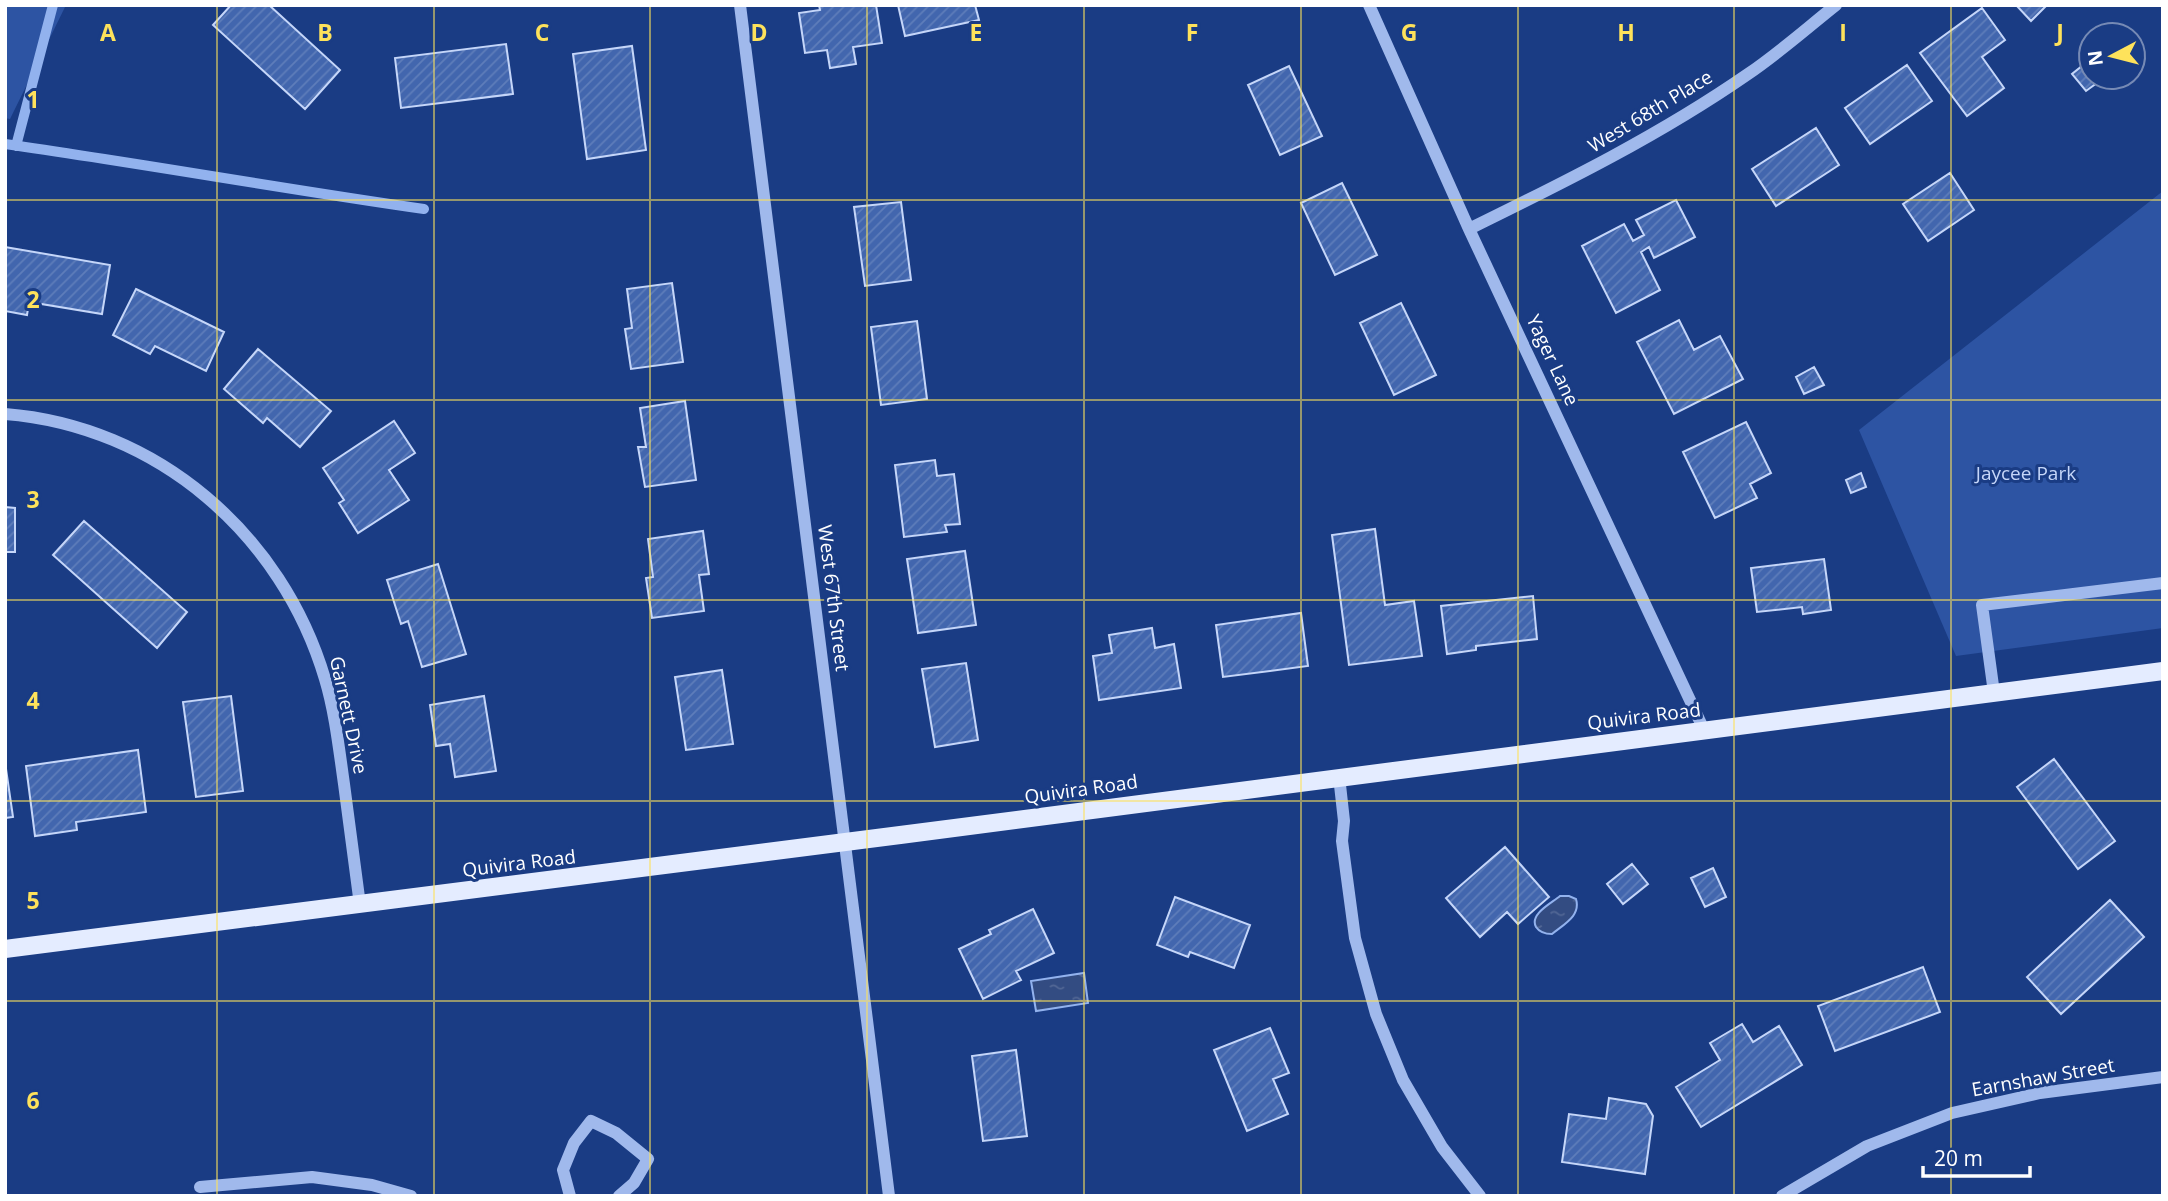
<svg xmlns="http://www.w3.org/2000/svg" width="2168" height="1201" font-family="'Open Sans',sans-serif">
  <style>
    .park { fill: #2d54a3 }
    .water { fill: url(#water-ripples); stroke: #92b2ee; stroke-width: 2 }
    .lines { fill: none; stroke-linecap: round; stroke-linejoin: round }
    .stream { stroke: #92b2ee; stroke-width: 10 }
    .building { fill: url(#building-hatch); stroke: #c5d6f9; stroke-width: 2 }
    .minor { stroke: #a0b9ec; stroke-width: 12 }
    .major { stroke: #e4ecff; stroke-width: 18 }
    .grid { fill: none; stroke: #fee25b; stroke-width: 2; stroke-opacity: 0.55 }
    .labels { text-anchor: middle; stroke-width: 6; stroke-linejoin: round; paint-order: stroke }
    .street-label { font-size: 19px; fill: #fff; stroke: #1a3c84 }
    .park-label { font-size: 19px; fill: #c5d6f9; stroke: #1a3c84 }
    .grid-label { font-size: 23px; text-anchor: middle; font-weight: bold; fill: #fee25b; stroke: #1a3c84; stroke-width: 6; stroke-linejoin: round; paint-order: stroke }
  </style>
  <defs>
    <pattern id="water-ripples" width="26" height="14" patternUnits="userSpaceOnUse" patternTransform="scale(1.75)"><rect width="26" height="14" fill="#334c82"/><path d="M2 4q2-2 4 0t4 0M15 11q2-2 4 0t4 0" fill="none" stroke="#526795"/></pattern>
    <pattern id="building-hatch" width="6" height="6" patternUnits="userSpaceOnUse" patternTransform="scale(1.75)"><rect width="6" height="6" fill="#4266ae"/><path d="M-1 1l2-2M0 6l6-6M5 7l2-2" fill="none" stroke="#5e7dba"/></pattern>
  </defs>
  <rect width="100%" height="100%" fill="#1a3c84"/>
  <path class="park" d="M 5,5 L 66,5 L 10,119 L 5,118 Z
    M 2163,191 L 2163,628 L 1956,656 L 1859,430 Z"/>
  <path class="water" d="M 1560,896 L 1569,896 L 1576,899 C 1581,916 1564,924 1552,934 C 1546,934 1540,933 1536,927 C 1529,914 1552,903 1560,896 Z
    M 1084,973 L 1088,1003 L 1036,1011 L 1031,981 Z"/>
  <g class="lines">
    <path class="stream" d="M 5,144 C 145,164 284,189 424,209
      M 16,146 L 53,5"/>
  </g>
  <path class="building" d="M 231,5 L 269,5 L 340,70 L 305,109 L 213,25 Z
    M 819,5 L 876,5 L 882,43 L 853,47 L 856,64 L 830,68 L 827,50 L 805,53 L 799,13 L 820,10 Z
    M 898,5 L 975,5 L 979,20 L 905,36 Z
    M 2016,5 L 2047,5 L 2031,21 Z
    M 1982,8 L 2005,40 L 1982,57 L 2004,88 L 1967,116 L 1920,53 Z
    M 506,44 L 513,94 L 401,108 L 395,58 Z
    M 632,46 L 646,150 L 587,159 L 573,54 Z
    M 2087,62 L 2091,67 L 2091,77 L 2099,77 L 2101,80 L 2086,91 L 2072,74 Z
    M 1907,65 L 1932,101 L 1870,144 L 1845,108 Z
    M 1289,66 L 1322,136 L 1280,155 L 1248,85 Z
    M 1816,128 L 1839,165 L 1776,206 L 1752,169 Z
    M 1950,173 L 1974,210 L 1928,241 L 1903,204 Z
    M 1342,183 L 1377,255 L 1335,275 L 1301,203 Z
    M 1676,200 L 1695,237 L 1654,258 L 1649,247 L 1641,252 L 1660,290 L 1616,313 L 1582,246 L 1624,224 L 1633,241 L 1644,235 L 1636,220 Z
    M 901,202 L 911,280 L 865,286 L 854,207 Z
    M 5,247 L 110,265 L 102,314 L 29,302 L 27,315 L 5,311 Z
    M 672,283 L 683,362 L 631,369 L 625,329 L 632,328 L 627,289 Z
    M 136,289 L 224,332 L 206,371 L 155,346 L 150,354 L 113,335 Z
    M 1401,303 L 1436,375 L 1394,395 L 1360,323 Z
    M 1679,320 L 1694,350 L 1720,336 L 1743,379 L 1674,414 L 1637,342 Z
    M 917,321 L 927,399 L 881,405 L 871,327 Z
    M 258,349 L 331,411 L 300,447 L 267,418 L 263,423 L 224,389 Z
    M 1814,367 L 1824,385 L 1804,394 L 1796,377 Z
    M 685,401 L 696,480 L 645,487 L 638,447 L 646,447 L 640,408 Z
    M 394,421 L 415,453 L 389,470 L 409,500 L 358,533 L 339,503 L 344,500 L 323,468 Z
    M 1746,422 L 1771,473 L 1750,484 L 1757,498 L 1715,518 L 1683,452 Z
    M 935,460 L 937,476 L 954,474 L 960,524 L 945,525 L 947,532 L 904,537 L 895,465 Z
    M 1861,473 L 1866,487 L 1851,493 L 1846,480 Z
    M 5,507 L 15,508 L 15,552 L 5,552 Z
    M 84,521 L 187,612 L 157,648 L 53,555 Z
    M 1375,529 L 1385,605 L 1414,601 L 1422,656 L 1349,665 L 1332,535 Z
    M 703,531 L 709,574 L 699,575 L 704,611 L 652,618 L 646,578 L 653,577 L 648,539 Z
    M 965,551 L 976,625 L 918,633 L 907,559 Z
    M 1824,559 L 1831,610 L 1803,614 L 1802,607 L 1757,612 L 1751,568 Z
    M 438,564 L 466,654 L 422,667 L 408,621 L 401,624 L 387,580 Z
    M 1533,596 L 1537,639 L 1476,646 L 1476,650 L 1447,654 L 1441,606 Z
    M 1301,613 L 1308,666 L 1223,677 L 1216,625 Z
    M 1152,628 L 1155,648 L 1174,644 L 1181,688 L 1099,700 L 1093,656 L 1112,653 L 1109,635 Z
    M 966,663 L 978,740 L 935,747 L 922,669 Z
    M 722,670 L 733,744 L 686,750 L 675,677 Z
    M 231,696 L 243,791 L 196,797 L 183,702 Z
    M 484,696 L 496,771 L 455,777 L 450,744 L 436,746 L 430,705 Z
    M 138,750 L 146,812 L 76,822 L 77,830 L 35,836 L 26,766 Z
    M 2054,759 L 2115,841 L 2078,869 L 2017,787 Z
    M 5,762 L 13,817 L 5,818 Z
    M 1505,847 L 1549,897 L 1518,924 L 1507,912 L 1480,937 L 1446,898 Z
    M 1632,864 L 1648,884 L 1623,904 L 1607,884 Z
    M 1713,868 L 1726,897 L 1705,907 L 1691,878 Z
    M 1175,897 L 1250,925 L 1234,968 L 1190,952 L 1188,957 L 1157,945 Z
    M 2110,900 L 2144,937 L 2061,1014 L 2027,977 Z
    M 1033,909 L 1054,953 L 1016,971 L 1021,980 L 983,999 L 959,949 L 991,934 L 989,930 Z
    M 1923,967 L 1940,1012 L 1835,1051 L 1818,1006 Z
    M 1742,1024 L 1753,1042 L 1779,1026 L 1802,1065 L 1701,1127 L 1676,1087 L 1720,1060 L 1710,1043 Z
    M 1270,1028 L 1289,1073 L 1273,1079 L 1288,1114 L 1247,1131 L 1214,1050 Z
    M 1016,1050 L 1027,1136 L 983,1141 L 972,1056 Z
    M 1609,1098 L 1646,1104 L 1653,1116 L 1645,1174 L 1562,1162 L 1569,1114 L 1606,1119 Z"/>
  <g class="lines">
    <path class="minor" d="M 740,5 L 889,1196
      M 1369,5 L 1469,229 L 1704,730
      M 1469,229 C 1565,182 1660,135 1748,74 C 1779,53 1807,28 1836,5
      M 5,414 C 157,426 282,534 325,679 C 335,712 339,749 344,784 C 349,824 355,865 360,905
      M 1994,693 L 1982,605 L 2163,583
      M 1339,776 L 1344,821 L 1342,841 L 1355,938 L 1376,1014 L 1403,1080 L 1442,1147 L 1480,1196
      M 200,1187 L 312,1177 L 372,1185 L 411,1196
      M 570,1196 L 563,1170 L 574,1143 L 591,1121 L 616,1133 L 648,1159 L 634,1183 L 619,1196
      M 1782,1196 L 1867,1146 L 1952,1113 L 2040,1093 L 2163,1077"/>
    <path class="major" d="M 5,949 C 725,860 1443,763 2163,671"/>
  </g>
  <path class="grid" d="M 217,5 L 217,1196M 434,5 L 434,1196M 650,5 L 650,1196M 867,5 L 867,1196M 1084,5 L 1084,1196M 1301,5 L 1301,1196M 1518,5 L 1518,1196M 1734,5 L 1734,1196M 1951,5 L 1951,1196M 5,200 L 2163,200M 5,400 L 2163,400M 5,600 L 2163,600M 5,801 L 2163,801M 5,1001 L 2163,1001"/>
  <g class="labels">
    <g class="street-label">
      <text transform="translate(1650 111) rotate(-31)" y="7">West 68th Place</text>
      <text transform="translate(1553 360) rotate(65)" y="7">Yager Lane</text>
      <text transform="translate(834 598) rotate(83)" y="7">West 67th Street</text>
      <text transform="translate(349 715) rotate(78)" y="7">Garnett Drive</text>
      <text transform="translate(1644 716) rotate(-7)" y="7">Quivira Road</text>
      <text transform="translate(1081 789) rotate(-8)" y="7">Quivira Road</text>
      <text transform="translate(519 863) rotate(-7)" y="7">Quivira Road</text>
      <text transform="translate(2043 1077) rotate(-10)" y="7">Earnshaw Street</text>
    </g>
    <g class="park-label">
      <text x="2026" y="480">Jaycee Park</text>
    </g>
  </g>
  <g class="grid-label">
    <text x="108" y="41">A</text>
    <text x="325" y="41">B</text>
    <text x="542" y="41">C</text>
    <text x="759" y="41">D</text>
    <text x="976" y="41">E</text>
    <text x="1192" y="41">F</text>
    <text x="1409" y="41">G</text>
    <text x="1626" y="41">H</text>
    <text x="1843" y="41">I</text>
    <text x="2060" y="41">J</text>
    <text x="33" y="108">1</text>
    <text x="33" y="308">2</text>
    <text x="33" y="508">3</text>
    <text x="33" y="709">4</text>
    <text x="33" y="909">5</text>
    <text x="33" y="1109">6</text>
  </g>
  <rect width="2168" height="1201" fill="none" stroke="#ffffff" stroke-width="14"/>
  <g transform="translate(2112 56) rotate(263)"><circle r="33" fill="#1a3c84" stroke="#768ab5" stroke-width="2"/>
  <path d="M0-5L12 26L0 18L-12 26Z" fill="#fee25b"/>
  <text y="-10" font-size="19" font-weight="bold" text-anchor="middle" fill="#ffffff">N</text>
  </g>
  <path d="M1923 1166v10h107v-10" fill="none" stroke="#ffffff" stroke-width="3.5"/>
  <text x="1934" y="1166" font-size="21" fill="#ffffff" stroke="#1a3c84" stroke-width="5" paint-order="stroke">20 m</text>
</svg>
